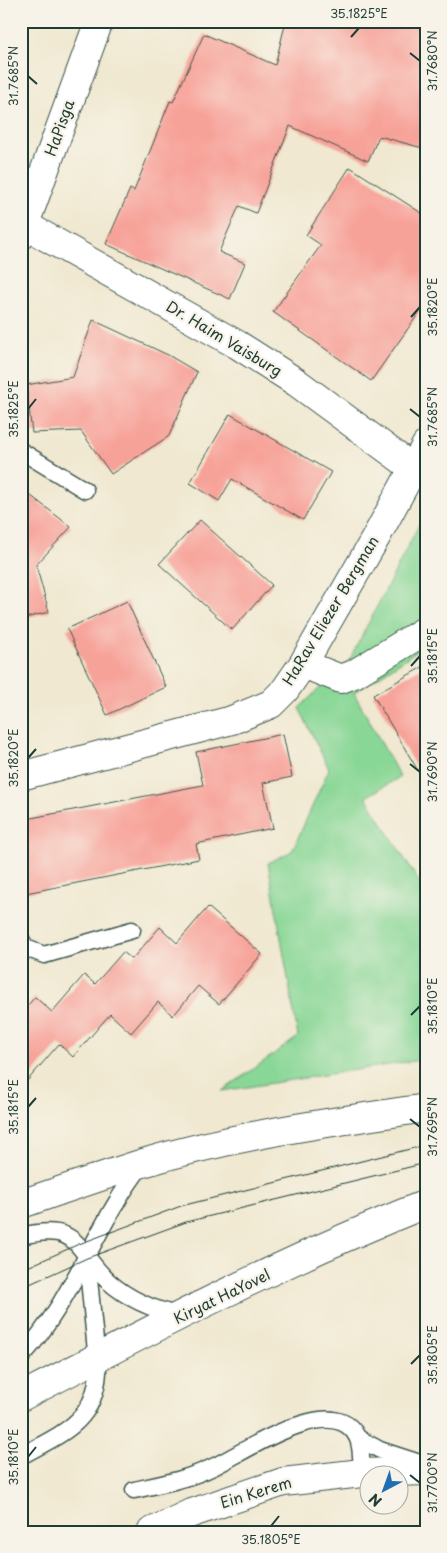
<svg xmlns="http://www.w3.org/2000/svg" width="447" height="1553" font-family="'Playpen Sans',sans-serif">
  <style>
    .green { fill: #89d796; stroke: #548a65 }
    .building { fill: #f7a299 }
    .lines { fill: none; stroke-linecap: round; stroke-linejoin: round }
    .lane-casing { stroke: #3e574b; stroke-width: 19 }
    .street-casing { stroke: #3e574b; stroke-width: 30 }
    .secondary-casing { stroke: #3e574b; stroke-width: 30 }
    .primary-casing { stroke: #3e574b; stroke-width: 30 }
    .lane { stroke: #fff; stroke-width: 16 }
    .street { stroke: #fff; stroke-width: 28 }
    .secondary { stroke: #fff; stroke-width: 28 }
    .primary { stroke: #fff; stroke-width: 28 }
    .tram { stroke: #1f3d34; stroke-width: 1 }
    .ticks { fill: none; stroke: #1f3d34; stroke-width: 2 }
    .labels { text-anchor: middle; stroke-width: 4.5; stroke-linejoin: round; paint-order: stroke }
    .street-label { font-size: 15px; fill: #1f3d34; stroke: #f7f3e8 }
    .neatline { fill: none; stroke: #1f3d34; stroke-width: 2 }
    .ticks-label { font-size: 12px; text-anchor: middle; fill: #1f3d34 }
  </style>
  <rect width="100%" height="100%" fill="#f7f3e8"/>
  <filter id="ink" filterUnits="userSpaceOnUse"><feTurbulence type="fractalNoise" baseFrequency=".02" numOctaves="2"/><feDisplacementMap in="SourceGraphic" scale="10" xChannelSelector="R" yChannelSelector="G"/><feConvolveMatrix kernelMatrix="1 2 1 2 8 2 1 2 1" color-interpolation-filters="sRGB"/></filter>
  <filter id="wash" filterUnits="userSpaceOnUse"><feTurbulence type="fractalNoise" baseFrequency=".0096" numOctaves="4" result="noise"/><feDisplacementMap in="SourceGraphic" scale="20" xChannelSelector="R" yChannelSelector="G"/><feGaussianBlur stdDeviation="1.12" result="paint"/><feColorMatrix in="noise" values="0 0 0 0 0 0 0 0 0 0 0 0 0 0 0 0 0 1.4 0 .05"/><feComposite in="paint" operator="in"/></filter>
  <g filter="url(#wash)">
    <rect width="100%" height="100%" fill="#f0e8d0"/>
    <path class="green" d="M 426,511 L 426,645 L 354,693 L 400,777 L 366,797 L 426,893 L 426,1059 L 222,1091 L 298,1037 L 268,863 L 292,851 L 329,769 L 299,708 L 350,659 Z"/>
    <g id="blocks">
      <path class="building" d="M 286,21 L 426,21 L 426,149 L 379,136 L 368,161 L 290,126 L 256,213 L 239,206 L 219,252 L 245,263 L 230,299 L 106,244 L 130,189 L 134,191 L 170,101 L 173,102 L 204,34 L 275,65 Z
        M 350,167 L 426,216 L 426,303 L 371,381 L 273,312 L 321,245 L 306,235 Z
        M 93,320 L 168,355 L 197,372 L 169,436 L 111,474 L 81,431 L 32,433 L 26,385 L 73,377 Z
        M 230,414 L 331,472 L 303,520 L 232,479 L 219,501 L 190,483 Z
        M 21,488 L 71,527 L 36,565 L 49,612 L 21,619 Z
        M 200,520 L 272,585 L 232,630 L 159,564 Z
        M 127,601 L 166,687 L 107,715 L 67,629 Z
        M 426,665 L 426,784 L 373,695 Z
        M 283,734 L 292,777 L 263,783 L 273,828 L 196,844 L 199,859 L 21,894 L 21,820 L 203,785 L 196,752 Z
        M 208,907 L 262,954 L 219,1004 L 198,986 L 173,1016 L 158,1002 L 131,1033 L 110,1014 L 73,1057 L 59,1044 L 21,1088 L 21,1013 L 35,997 L 52,1012 L 84,975 L 95,984 L 123,952 L 132,959 L 160,927 L 177,943 Z"/>
    </g>
  </g>
  <g filter="url(#ink)">
    <use href="#blocks" fill-opacity="0" stroke="#3e574b" stroke-width="1"/>
    <g class="lines">
      <g class="lane-casing">
        <path id="lane" d="M 21,451 L 85,490
          M 21,939 L 26,948 L 44,955 L 132,930
          M 21,1236 C 81,1222 74,1249 108,1281 C 128,1299 154,1310 181,1316
          M 21,1357 C 73,1301 95,1225 142,1165
          M 358,1438 L 380,1450 L 423,1464
          M 21,1456 C 60,1434 95,1423 98,1372 L 87,1258
          M 134,1490 C 162,1484 189,1479 215,1466 C 245,1452 337,1388 358,1439 C 362,1449 361,1462 362,1473"/>
      </g>
      <g class="street-casing">
        <path id="street" d="M 25,225 L 238,345 L 296,382 L 413,468
          M 303,664 L 341,679 L 354,674 L 426,630
          M 21,776 L 232,720 L 271,704 L 285,690 L 303,664 L 375,539 L 426,445"/>
      </g>
      <g class="secondary-casing">
        <path id="secondary" d="M 21,235 L 99,21
          M 21,1204 C 62,1190 102,1176 143,1163 C 235,1135 331,1122 426,1108
          M 21,1397 C 152,1329 288,1258 426,1204"/>
      </g>
      <g class="primary-casing">
        <path id="primary" d="M 151,1532 L 189,1514 L 283,1482 L 362,1473 L 426,1471"/>
      </g>
      <use href="#lane" class="lane"/>
      <use href="#street" class="street"/>
      <use href="#secondary" class="secondary"/>
      <use href="#primary" class="primary"/>
      <path class="tram" d="M 21,1270 L 79,1244 L 181,1206 L 426,1145
        M 21,1288 L 87,1258 L 186,1222 L 426,1163"/>
    </g>
  </g>
  <path class="ticks" d="M 351,37 L 359,28M 410,53 L 420,61M 28,76 L 37,84M 411,317 L 420,307M 28,409 L 36,399M 410,409 L 420,417M 411,666 L 420,656M 28,758 L 36,749M 410,764 L 420,772M 411,1015 L 420,1006M 28,1107 L 36,1098M 410,1119 L 420,1127M 411,1364 L 420,1355M 28,1457 L 36,1447M 410,1475 L 420,1483M 271,1526 L 279,1516"/>
  <g class="labels">
    <g class="street-label">
      <text transform="translate(60 128) rotate(-70)" y="5">HaPisga</text>
      <text transform="translate(224 339) rotate(31)" y="5">Dr. Haim Vaisburg</text>
      <text transform="translate(331 611) rotate(-59)" y="5">HaRav Eliezer Bergman</text>
      <text transform="translate(222 1297) rotate(-26)" y="5">Kiryat HaYovel</text>
      <text transform="translate(256 1493) rotate(-17)" y="5">Ein Kerem</text>
    </g>
  </g>
  <rect width="447" height="1553" fill="none" stroke="#f7f3e8" stroke-width="55"/>
  <g transform="translate(384 1490) rotate(221)"><circle r="24" fill="#f7f3e8" stroke="#a1aaa0"/>
  <path d="M0-4L9 19L0 12L-9 19Z" fill="#1f6fb2"/>
  <text y="-8" font-size="14" font-weight="bold" text-anchor="middle" fill="#1f3d34">N</text>
  </g>
  <rect x="28" y="28" width="392" height="1498" class="neatline"/>
  <g class="ticks-label">
    <text x="359" y="18">35.1825°E</text>
    <text transform="translate(433 61) rotate(-90)" y="4">31.7680°N</text>
    <text transform="translate(14 76) rotate(-90)" y="4">31.7685°N</text>
    <text transform="translate(433 307) rotate(-90)" y="4">35.1820°E</text>
    <text transform="translate(14 409) rotate(-90)" y="4">35.1825°E</text>
    <text transform="translate(433 417) rotate(-90)" y="4">31.7685°N</text>
    <text transform="translate(433 656) rotate(-90)" y="4">35.1815°E</text>
    <text transform="translate(14 758) rotate(-90)" y="4">35.1820°E</text>
    <text transform="translate(433 772) rotate(-90)" y="4">31.7690°N</text>
    <text transform="translate(433 1006) rotate(-90)" y="4">35.1810°E</text>
    <text transform="translate(14 1107) rotate(-90)" y="4">35.1815°E</text>
    <text transform="translate(433 1127) rotate(-90)" y="4">31.7695°N</text>
    <text transform="translate(433 1355) rotate(-90)" y="4">35.1805°E</text>
    <text transform="translate(14 1457) rotate(-90)" y="4">35.1810°E</text>
    <text transform="translate(433 1483) rotate(-90)" y="4">31.7700°N</text>
    <text x="271" y="1544">35.1805°E</text>
  </g>
</svg>
